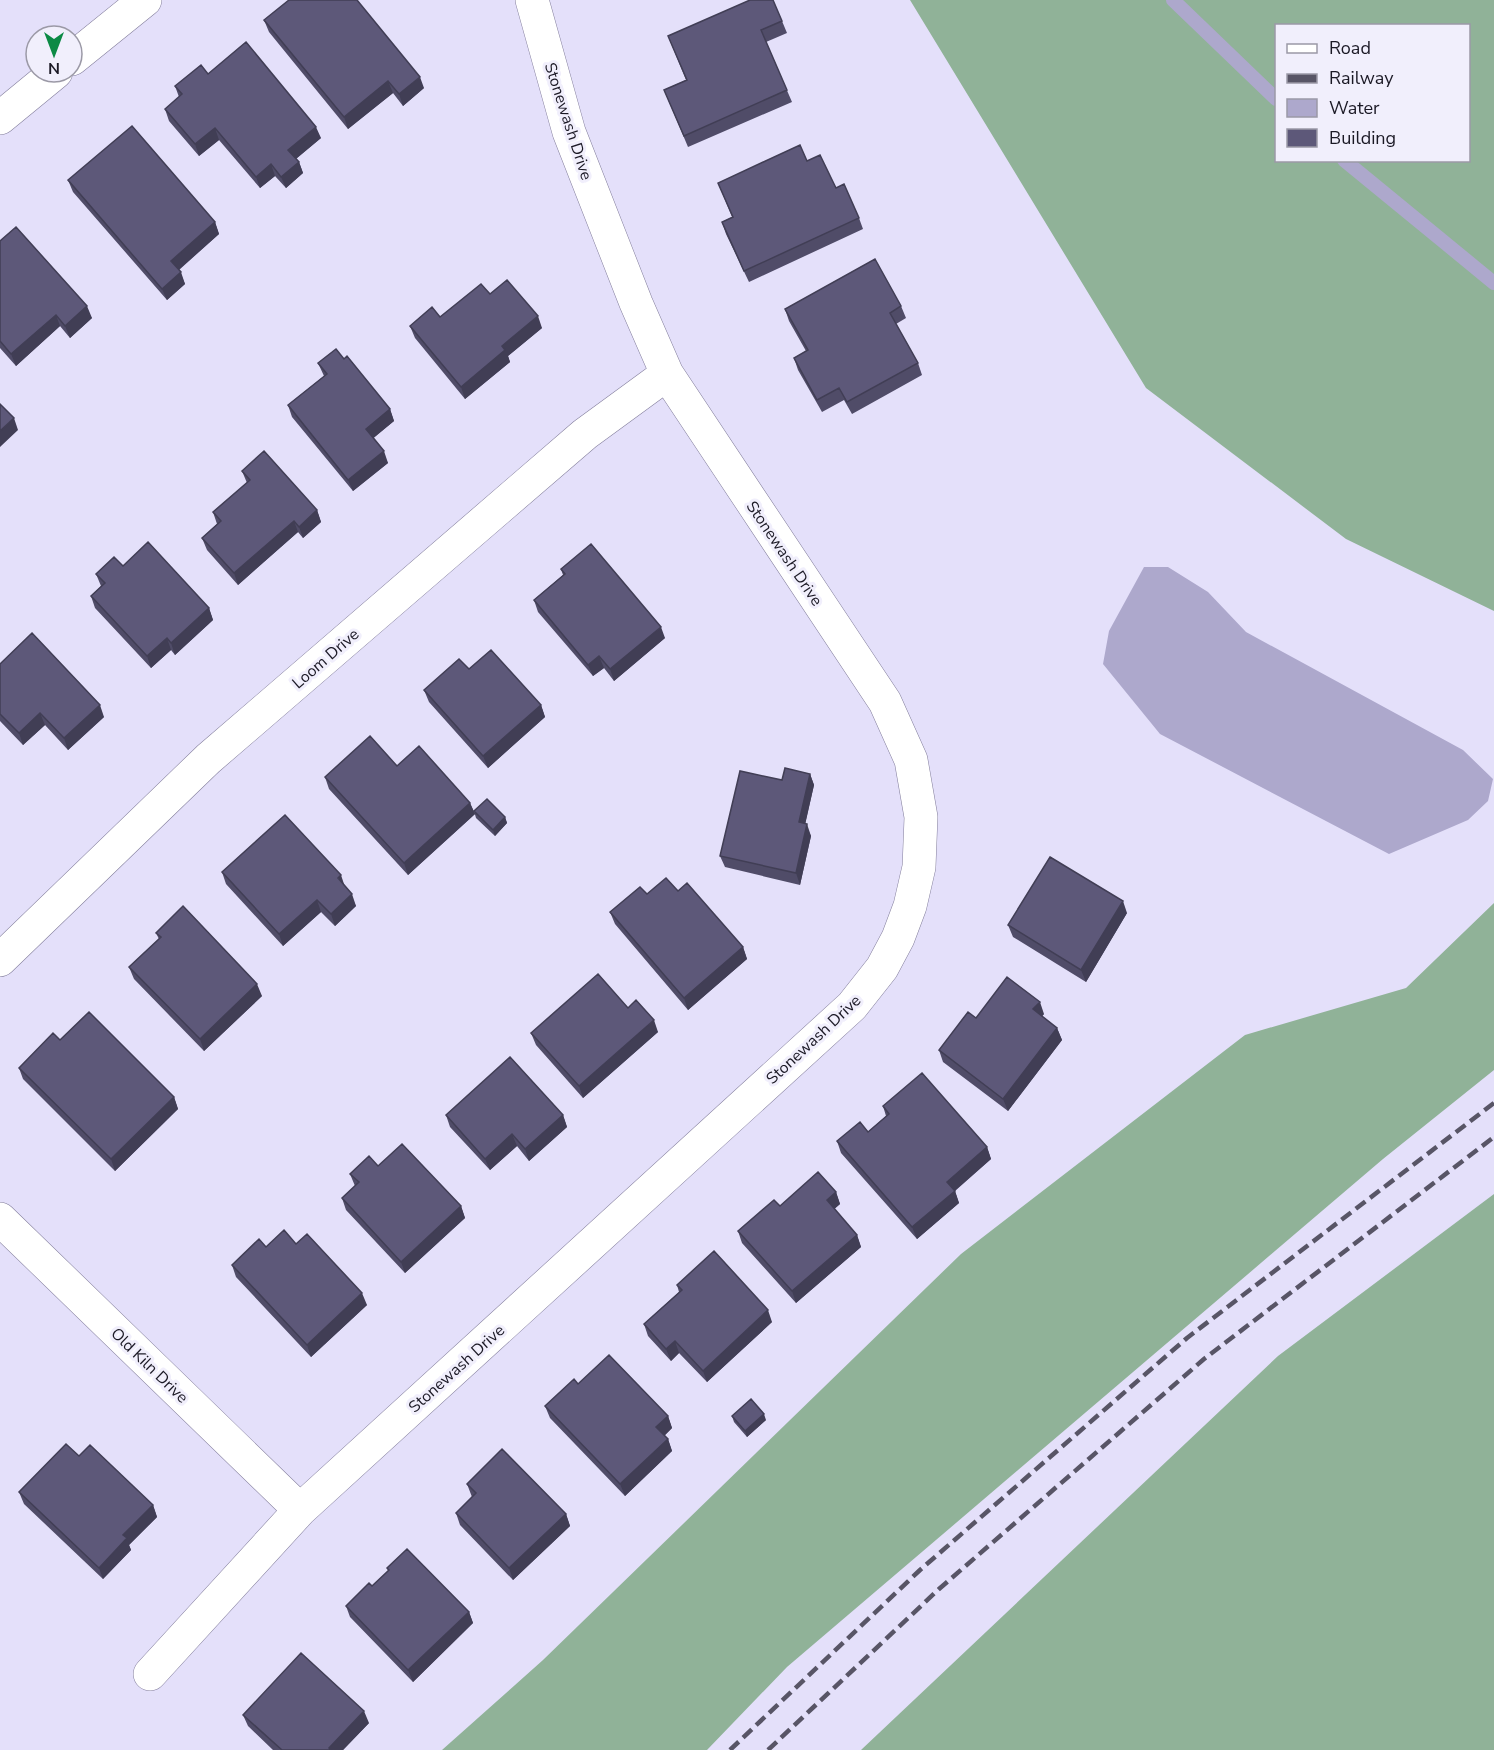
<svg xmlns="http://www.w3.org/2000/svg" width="1494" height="1750" font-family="'Nunito Sans',sans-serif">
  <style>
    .forest { fill: #90b298; fill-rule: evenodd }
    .water { fill: #ada8cc }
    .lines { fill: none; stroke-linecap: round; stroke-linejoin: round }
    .stream { stroke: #ada8cc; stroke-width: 14 }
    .minor-casing { stroke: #837e9c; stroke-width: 34 }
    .minor { stroke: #fff; stroke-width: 33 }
    .rail { stroke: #585566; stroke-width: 4.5; stroke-dasharray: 12 6; stroke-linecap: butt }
    .wall { fill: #504c68 }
    .shaded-wall { fill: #413e55 }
    .building { fill: #5d5879; stroke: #413e55; stroke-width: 1.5 }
    .labels { text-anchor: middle; stroke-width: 6; stroke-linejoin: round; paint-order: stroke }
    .street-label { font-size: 16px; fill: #1b1925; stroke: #f1effc }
  </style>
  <rect width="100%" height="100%" fill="#e4e0fa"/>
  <path class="forest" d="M 910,0 L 1494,0 L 1494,611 L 1346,539 L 1146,388 ZM 1276,26 L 1468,26 L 1468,160 L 1276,160 Z
    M 1494,903 L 1494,1070 L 1383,1159 L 787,1667 L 707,1750 L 442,1750 L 543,1660 L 961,1254 L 1245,1035 L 1406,988 Z
    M 1494,1194 L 1494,1750 L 861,1750 L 1278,1356 Z"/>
  <path class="water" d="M 1144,567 L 1168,567 L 1208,592 L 1246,632 L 1463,750 L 1493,779 L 1488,801 L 1468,820 L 1389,854 L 1160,734 L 1103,664 L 1109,631 Z"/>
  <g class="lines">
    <path class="stream" d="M 1173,0 L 1276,99
      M 1344,160 L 1494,283"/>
    <g class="minor-casing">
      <path id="minor" d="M 72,59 L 145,0
        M 0,118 L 56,72
        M 0,960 L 208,759 L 585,434 L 667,374
        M 0,1219 L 300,1510
        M 150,1674 L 300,1510 L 852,1006 L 882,968 L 898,938 L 910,906 L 919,867 L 921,817 L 911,760 L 885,702 L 667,374 L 636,303 L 569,132 L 532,0"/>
    </g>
    <use href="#minor" class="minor"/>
    <path class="rail" d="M 730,1750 L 920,1570 L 1187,1338 L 1494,1103
      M 768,1750 L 939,1589 L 1204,1359 L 1494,1137"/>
  </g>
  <path class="wall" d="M 264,20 L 424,88 L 403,106 L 393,93 L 348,129 L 269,32 Z
    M 782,21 L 787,33 L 766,42 L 792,102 L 688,147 L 664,90 L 686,80 L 668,36 Z
    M 208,74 L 321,138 L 296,159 L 299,162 L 303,173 L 286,188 L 275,176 L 260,188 L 219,140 L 199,156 L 169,121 L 165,109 L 179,97 L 175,86 Z
    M 807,161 L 836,188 L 859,218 L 863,229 L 749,282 L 726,234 L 722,222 L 732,217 L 718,183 Z
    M 68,180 L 215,222 L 219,234 L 179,270 L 185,284 L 167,300 L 73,192 Z
    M 0,241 L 92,318 L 70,338 L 60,326 L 16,366 L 0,348 Z
    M 490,294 L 542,328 L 508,356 L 510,362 L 465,399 L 415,338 L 410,326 L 440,317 Z
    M 901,306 L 906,318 L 896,324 L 918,363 L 922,375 L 852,414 L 844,400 L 822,412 L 798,370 L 794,358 L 806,351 L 789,321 L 785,309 Z
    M 344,359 L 390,409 L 394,421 L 373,438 L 388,463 L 353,491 L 292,417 L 288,405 L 324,376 L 318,363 Z
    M 242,471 L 317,510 L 321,522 L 303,538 L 298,532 L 238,585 L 207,550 L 202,538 L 217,524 L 213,512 L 247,483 Z
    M 123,566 L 209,608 L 213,620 L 175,655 L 171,650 L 151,668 L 95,608 L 91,596 L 101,586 L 96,574 Z
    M 561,569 L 665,638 L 614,681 L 604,668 L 593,676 L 538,612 L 534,600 L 563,575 Z
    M 0,664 L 104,717 L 68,750 L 45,725 L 23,745 L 0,721 Z
    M 469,669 L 541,705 L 545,717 L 488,768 L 429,702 L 424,690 Z
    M 397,766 L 470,803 L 475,814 L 408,875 L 329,789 L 325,777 Z
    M 810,774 L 814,785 L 805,824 L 811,836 L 800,885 L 725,867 L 720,856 L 782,780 Z
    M 474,811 L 505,817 L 507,823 L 495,836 L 476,818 Z
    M 222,872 L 345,886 L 356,906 L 335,926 L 321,912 L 283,946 L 226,884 Z
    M 678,891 L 743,947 L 747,959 L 688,1010 L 615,924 L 610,912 Z
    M 1127,913 L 1086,982 L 1013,937 L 1008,925 Z
    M 156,933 L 262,996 L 204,1051 L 134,979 L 129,967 L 159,939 Z
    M 628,1008 L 658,1032 L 583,1098 L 536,1045 L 531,1033 Z
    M 1044,1014 L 1042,1016 L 1057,1028 L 1062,1040 L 1008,1111 L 943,1062 L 939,1050 L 976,1018 Z
    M 60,1040 L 174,1097 L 178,1109 L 115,1171 L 23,1079 L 19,1068 Z
    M 883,1106 L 987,1147 L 991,1159 L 955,1191 L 959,1203 L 917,1239 L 841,1153 L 837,1141 L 868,1132 L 886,1116 Z
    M 446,1115 L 563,1115 L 567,1127 L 529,1161 L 517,1146 L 490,1170 L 450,1127 Z
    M 378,1166 L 461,1206 L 465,1218 L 405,1273 L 346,1210 L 342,1198 L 355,1186 L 350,1174 Z
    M 836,1192 L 840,1204 L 834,1209 L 857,1235 L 861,1247 L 796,1303 L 742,1243 L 738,1231 L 780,1206 Z
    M 266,1247 L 367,1305 L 311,1357 L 236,1277 L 232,1265 Z
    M 677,1285 L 772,1322 L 707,1382 L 679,1353 L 671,1361 L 648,1336 L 644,1324 L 679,1292 Z
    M 578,1384 L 668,1416 L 672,1428 L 664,1436 L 668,1439 L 672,1451 L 625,1496 L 550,1418 L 545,1406 Z
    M 732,1416 L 766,1420 L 747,1437 L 734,1422 Z
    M 79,1456 L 153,1505 L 157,1517 L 129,1545 L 131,1550 L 103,1579 L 24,1504 L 19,1492 Z
    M 467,1484 L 566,1514 L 570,1526 L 513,1580 L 460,1525 L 456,1513 L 472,1497 Z
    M 387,1568 L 469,1612 L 473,1623 L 413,1682 L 350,1617 L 346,1606 L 372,1586 L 388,1571 Z
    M 243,1715 L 369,1723 L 343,1750 L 273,1750 L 248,1726 Z"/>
  <path class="shaded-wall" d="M 420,77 L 424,88 L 403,106 L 399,94 Z
    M 388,81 L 393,93 L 348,129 L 344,117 Z
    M 316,127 L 321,138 L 292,162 L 288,150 Z
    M 215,128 L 219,140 L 199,156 L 195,144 Z
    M 299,162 L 303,173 L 286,188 L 281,177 Z
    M 271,164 L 275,176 L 260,188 L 256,177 Z
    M 215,222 L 219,234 L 175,273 L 171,261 Z
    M 181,272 L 185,284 L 167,300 L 162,289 Z
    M 87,306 L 92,318 L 70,338 L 65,326 Z
    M 56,315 L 60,326 L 16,366 L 11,354 Z
    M 538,316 L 542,328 L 508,356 L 510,362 L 465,399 L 461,387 L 502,346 Z
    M 390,409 L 394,421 L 370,441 L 366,429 Z
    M 14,418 L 18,430 L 0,447 L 0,431 Z
    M 384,451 L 388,463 L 353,491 L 348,480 Z
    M 317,510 L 321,522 L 303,538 L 299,527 Z
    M 294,521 L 298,532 L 238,585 L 234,573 Z
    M 209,608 L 213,620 L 175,655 L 171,643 Z
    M 661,627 L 665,638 L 614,681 L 610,669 Z
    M 167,638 L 171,650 L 151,668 L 147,656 Z
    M 599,656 L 604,668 L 593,676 L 588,665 Z
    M 100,705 L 104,717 L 68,750 L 64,738 Z
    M 541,705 L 545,717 L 488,768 L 483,756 Z
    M 40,713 L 45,725 L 23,745 L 19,733 Z
    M 810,774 L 814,785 L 803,834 L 799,822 Z
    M 470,803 L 475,814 L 408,875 L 404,863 Z
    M 505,817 L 507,823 L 495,836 L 493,830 Z
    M 807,824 L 811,836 L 800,885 L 796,873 Z
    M 341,875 L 345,887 L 338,878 Z
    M 352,894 L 356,906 L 335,926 L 331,914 Z
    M 317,900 L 321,912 L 283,946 L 279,934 Z
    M 1123,901 L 1127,913 L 1086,982 L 1081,970 Z
    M 743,947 L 747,959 L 688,1010 L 684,998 Z
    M 257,984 L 262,996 L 204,1051 L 200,1039 Z
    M 1040,1002 L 1044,1014 L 1038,1021 L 1033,1009 Z
    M 654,1020 L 658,1032 L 583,1098 L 579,1086 Z
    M 1057,1028 L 1062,1040 L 1008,1111 L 1003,1099 Z
    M 174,1097 L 178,1109 L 115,1171 L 111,1159 Z
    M 563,1115 L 567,1127 L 529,1161 L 525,1149 Z
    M 512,1134 L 517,1146 L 490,1170 L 485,1159 Z
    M 987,1147 L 991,1159 L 951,1194 L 947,1182 Z
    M 955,1191 L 959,1203 L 917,1239 L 912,1227 Z
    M 836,1192 L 840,1204 L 831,1212 L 827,1200 Z
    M 461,1206 L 465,1218 L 405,1273 L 401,1262 Z
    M 857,1235 L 861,1247 L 796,1303 L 792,1291 Z
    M 362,1293 L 367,1305 L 311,1357 L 307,1345 Z
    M 768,1310 L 772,1322 L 707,1382 L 703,1371 Z
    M 675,1341 L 679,1353 L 671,1361 L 666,1349 Z
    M 764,1414 L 766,1420 L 747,1437 L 745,1431 Z
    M 668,1416 L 672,1428 L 661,1439 L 656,1427 Z
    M 668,1439 L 672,1451 L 625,1496 L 620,1484 Z
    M 153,1505 L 157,1517 L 129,1545 L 131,1550 L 103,1579 L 99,1568 L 123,1535 Z
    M 566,1514 L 570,1526 L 513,1580 L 509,1568 Z
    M 469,1612 L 473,1623 L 413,1682 L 408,1670 Z
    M 364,1711 L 369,1723 L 343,1750 L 329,1750 L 329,1748 Z"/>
  <path class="building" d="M 289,0 L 357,0 L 420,77 L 399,94 L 388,81 L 344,117 L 264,20 Z
    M 750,0 L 773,0 L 782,21 L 761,30 L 787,90 L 684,136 L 664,90 L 687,80 L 668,36 Z
    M 246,42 L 316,127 L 288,150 L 299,162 L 281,177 L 271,164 L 256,177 L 215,128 L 195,144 L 165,109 L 182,94 L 175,86 L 201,65 L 208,74 Z
    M 132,126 L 215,222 L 171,261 L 181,272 L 162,289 L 68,180 Z
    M 800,145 L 807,161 L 820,155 L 836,188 L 844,184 L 859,218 L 744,271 L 722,222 L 733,217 L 718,183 Z
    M 16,227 L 87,306 L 65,326 L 56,315 L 11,354 L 0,341 L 0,241 Z
    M 875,259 L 901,306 L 890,313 L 918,363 L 847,402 L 839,388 L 817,400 L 794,358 L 808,350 L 785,309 Z
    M 507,280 L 538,316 L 502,346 L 505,350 L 461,387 L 410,326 L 432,307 L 440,317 L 481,284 L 490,294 Z
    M 336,349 L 344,359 L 347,356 L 390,409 L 366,429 L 384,451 L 348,480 L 288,405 L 327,374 L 318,363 Z
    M 0,404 L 14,418 L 0,431 Z
    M 264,451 L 317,510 L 299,527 L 294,521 L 234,573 L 202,538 L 221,521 L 213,512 L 250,480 L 242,471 Z
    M 148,542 L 209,608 L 171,643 L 167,638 L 147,656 L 91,596 L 105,583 L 96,574 L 114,557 L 123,566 Z
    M 591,544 L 661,627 L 610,669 L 599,656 L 588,665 L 534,600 L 565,574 L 561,569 Z
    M 32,633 L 100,705 L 64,738 L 40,713 L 19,733 L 0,714 L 0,664 Z
    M 491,650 L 541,705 L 483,756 L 424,690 L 459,659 L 469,669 Z
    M 370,736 L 397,766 L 419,746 L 470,803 L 404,863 L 325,777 Z
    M 785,768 L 810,774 L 799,822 L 807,824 L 796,873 L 720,856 L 740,771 L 782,780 Z
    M 487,799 L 505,817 L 493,830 L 474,811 Z
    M 285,815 L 341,875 L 338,878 L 352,894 L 331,914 L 317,900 L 279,934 L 222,872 Z
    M 1050,857 L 1123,901 L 1081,970 L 1008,925 Z
    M 666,878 L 678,891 L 687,883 L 743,947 L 684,998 L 610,912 L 640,887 L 647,894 Z
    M 183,906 L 257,984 L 200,1039 L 129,967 L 161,937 L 156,933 Z
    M 598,974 L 628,1008 L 636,1000 L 654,1020 L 579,1086 L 531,1033 Z
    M 1007,977 L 1040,1002 L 1033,1009 L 1057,1028 L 1003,1099 L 939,1050 L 968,1012 L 976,1018 Z
    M 89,1012 L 174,1097 L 111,1159 L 19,1068 L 53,1033 L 60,1040 Z
    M 510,1057 L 563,1115 L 525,1149 L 512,1134 L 485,1159 L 446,1115 Z
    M 922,1073 L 987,1147 L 947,1182 L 955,1191 L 912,1227 L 837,1141 L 860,1122 L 868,1132 L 889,1114 L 883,1106 Z
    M 402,1144 L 461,1206 L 401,1262 L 342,1198 L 359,1182 L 350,1174 L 369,1156 L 378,1166 Z
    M 818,1172 L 836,1192 L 827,1200 L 857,1235 L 792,1291 L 738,1231 L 774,1200 L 780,1206 Z
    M 284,1230 L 296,1244 L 307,1234 L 362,1293 L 307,1345 L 232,1265 L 259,1239 L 266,1247 Z
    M 714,1251 L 768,1310 L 703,1371 L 675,1341 L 666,1349 L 644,1324 L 682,1290 L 677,1285 Z
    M 609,1355 L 668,1416 L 656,1427 L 668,1439 L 620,1484 L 545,1406 L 574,1379 L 578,1384 Z
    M 751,1399 L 764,1414 L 745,1431 L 732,1416 Z
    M 66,1444 L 79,1456 L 90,1445 L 153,1505 L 123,1535 L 127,1538 L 99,1568 L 19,1492 Z
    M 502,1449 L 566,1514 L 509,1568 L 456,1513 L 476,1493 L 467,1484 Z
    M 407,1549 L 469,1612 L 408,1670 L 346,1606 L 369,1583 L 372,1586 L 389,1570 L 387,1568 Z
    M 301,1653 L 364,1711 L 329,1748 L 331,1750 L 282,1750 L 243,1715 Z"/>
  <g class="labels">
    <g class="street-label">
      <text transform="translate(569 121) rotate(72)" y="6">Stonewash Drive</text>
      <text transform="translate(785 553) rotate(56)" y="6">Stonewash Drive</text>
      <text transform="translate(325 658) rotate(-41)" y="6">Loom Drive</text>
      <text transform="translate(813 1039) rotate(-43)" y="6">Stonewash Drive</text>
      <text transform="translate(150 1365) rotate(44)" y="6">Old Kiln Drive</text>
      <text transform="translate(456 1368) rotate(-42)" y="6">Stonewash Drive</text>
    </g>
  </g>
  <rect x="1275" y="24" width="195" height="138" fill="#f1effc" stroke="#9b99a6" stroke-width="1.5"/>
  <rect x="1287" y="44" width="30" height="9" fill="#ffffff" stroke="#9b99a6" stroke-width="1.5"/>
  <text x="1329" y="54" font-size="18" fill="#1b1925">Road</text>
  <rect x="1287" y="74" width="30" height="9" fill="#585566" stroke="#9b99a6" stroke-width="1.5"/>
  <text x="1329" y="84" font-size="18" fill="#1b1925">Railway</text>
  <rect x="1287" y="99" width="30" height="18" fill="#ada8cc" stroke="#9b99a6" stroke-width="1.5"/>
  <text x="1329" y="114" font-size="18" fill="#1b1925">Water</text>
  <rect x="1287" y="129" width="30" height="18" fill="#5d5879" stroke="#9b99a6" stroke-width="1.5"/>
  <text x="1329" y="144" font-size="18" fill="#1b1925">Building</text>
  <g transform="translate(54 54) rotate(180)"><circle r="28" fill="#f1effc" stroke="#9b99a6" stroke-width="1.5"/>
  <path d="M0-4.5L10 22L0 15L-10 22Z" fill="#0c8a45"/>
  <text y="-9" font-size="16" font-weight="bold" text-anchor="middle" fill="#1b1925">N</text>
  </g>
</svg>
